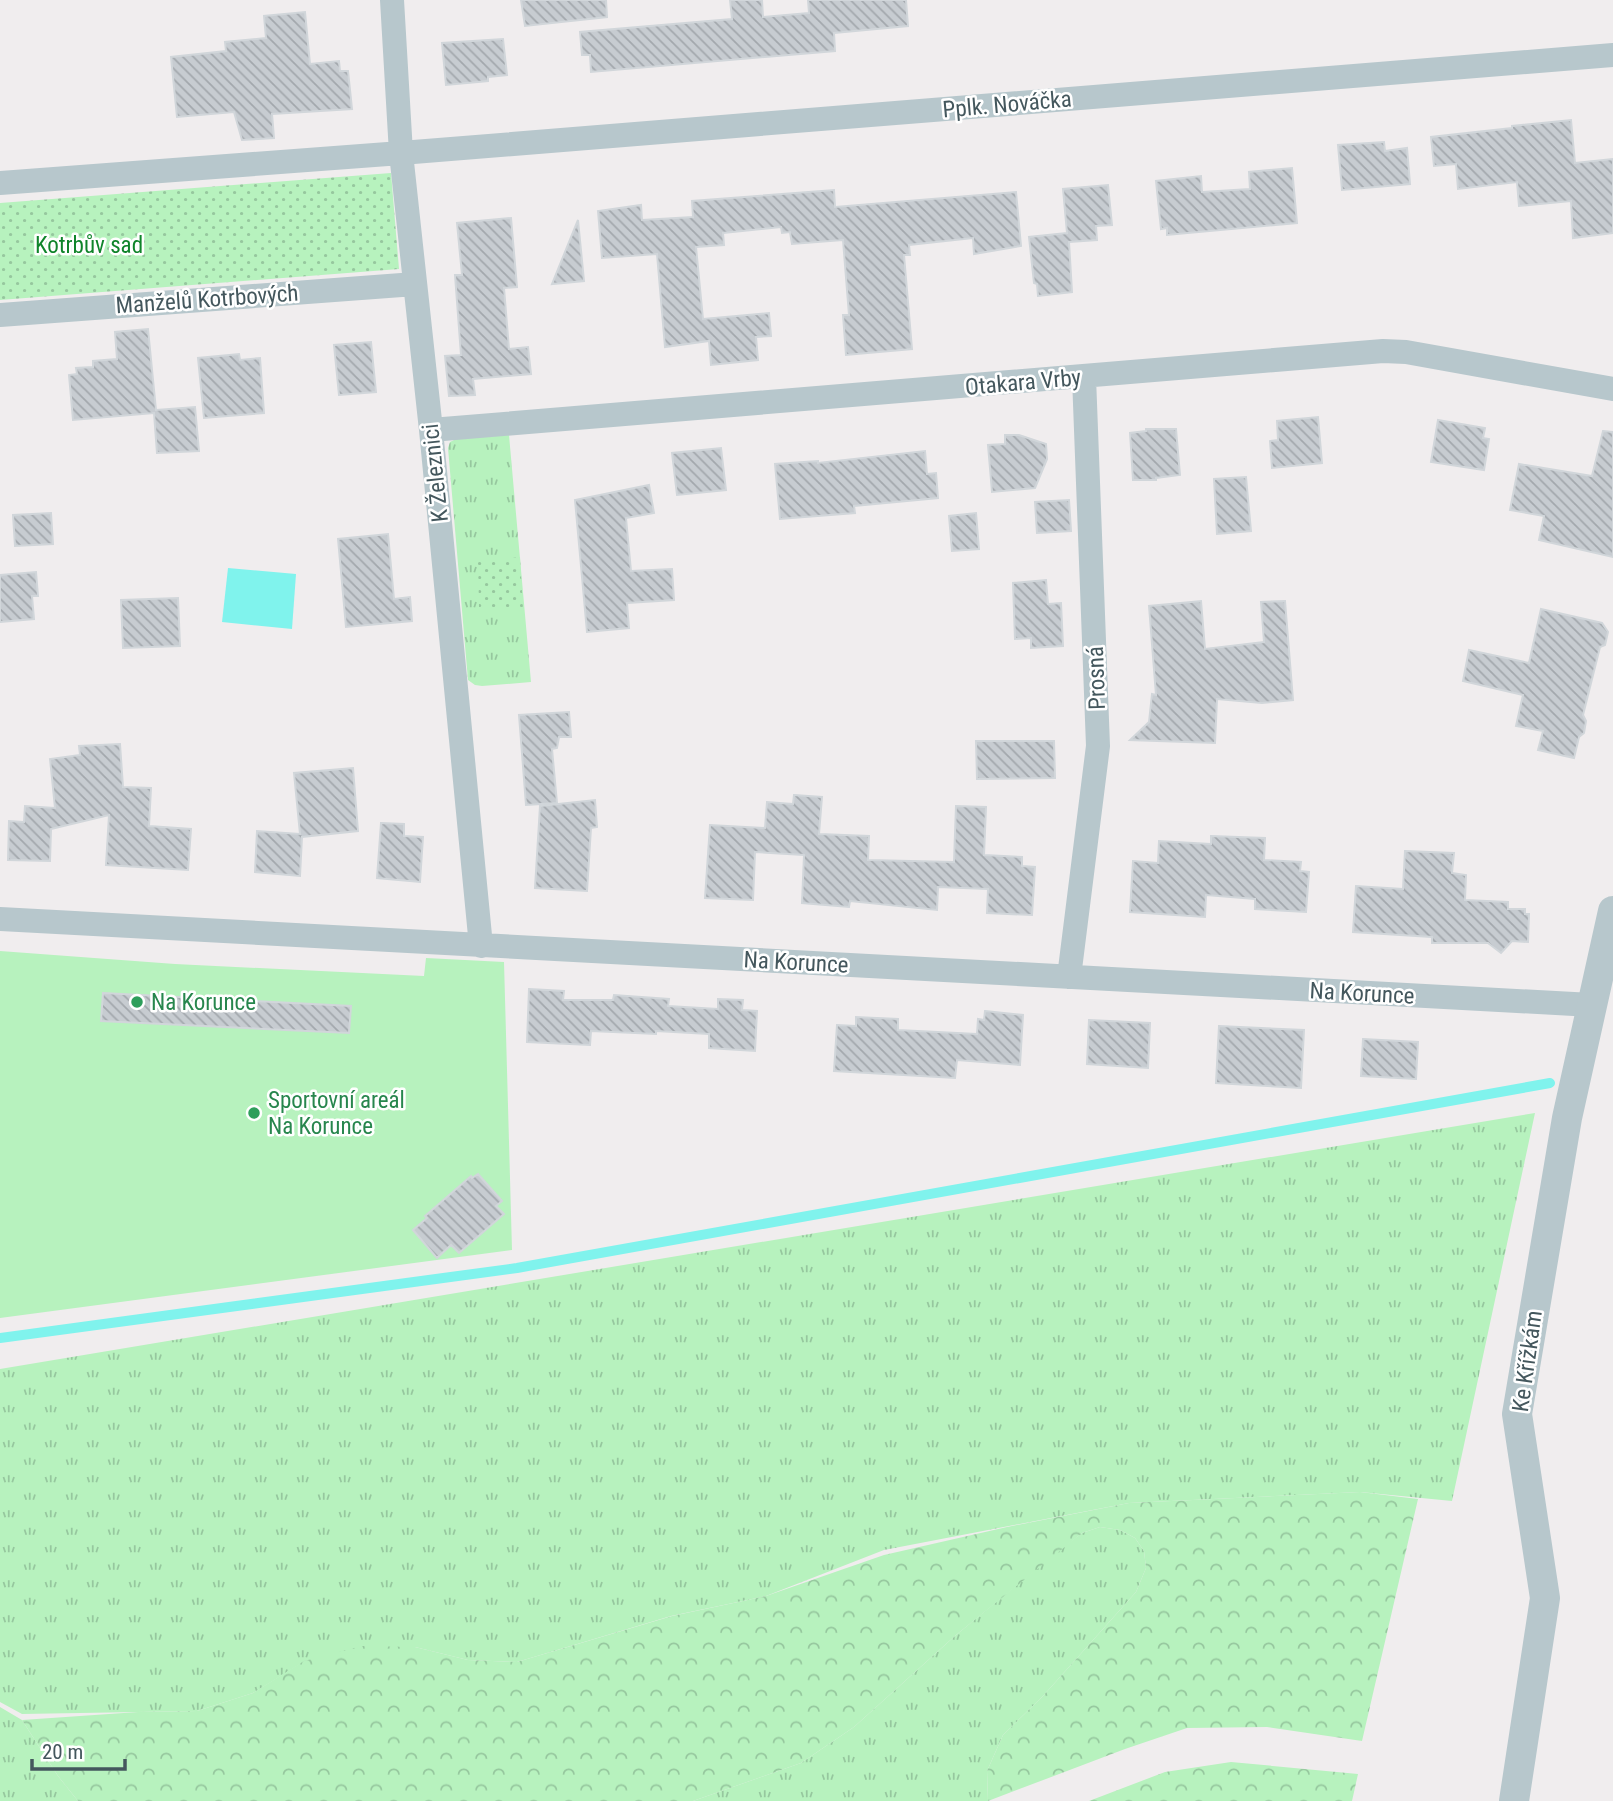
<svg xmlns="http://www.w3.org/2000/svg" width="1613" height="1801" font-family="'Roboto Condensed',sans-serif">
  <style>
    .grass { fill: url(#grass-tufts) }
    .forest { fill: url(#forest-crowns) }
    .park { fill: url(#park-dots) }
    .pitch { fill: #b7f2be }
    .water { fill: #80f3ed }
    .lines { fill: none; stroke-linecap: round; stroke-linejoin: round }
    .stream { stroke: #80f3ed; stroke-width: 10 }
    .building { fill: url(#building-back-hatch); stroke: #d1d6da; stroke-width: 2 }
    .minor { stroke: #b7c7cc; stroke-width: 24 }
    .tertiary { stroke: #b7c7cc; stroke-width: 30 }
    .leisure-dot { fill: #2e9e5b; stroke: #fff; stroke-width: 2.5 }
    .labels { text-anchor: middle; stroke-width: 5; stroke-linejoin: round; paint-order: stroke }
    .street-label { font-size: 23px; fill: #44575d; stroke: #fff }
    .park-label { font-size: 23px; fill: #0f842a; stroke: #fff }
    .leisure-label { font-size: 23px; fill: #27864d; stroke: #fff; text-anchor: start }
  </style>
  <defs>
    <pattern id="grass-tufts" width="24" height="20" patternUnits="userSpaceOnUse" patternTransform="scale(1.75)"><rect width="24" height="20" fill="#b7f2be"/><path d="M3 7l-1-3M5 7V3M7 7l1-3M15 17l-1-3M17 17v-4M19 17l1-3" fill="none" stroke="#96c79e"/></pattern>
    <pattern id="forest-crowns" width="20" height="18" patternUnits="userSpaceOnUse" patternTransform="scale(1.75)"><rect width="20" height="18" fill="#b7f2be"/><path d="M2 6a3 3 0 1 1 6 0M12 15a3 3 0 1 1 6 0" fill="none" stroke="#96c79e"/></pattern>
    <pattern id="park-dots" width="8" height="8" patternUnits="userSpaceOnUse" patternTransform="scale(1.75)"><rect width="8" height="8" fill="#b7f2be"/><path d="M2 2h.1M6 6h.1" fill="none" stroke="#96c79e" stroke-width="1.8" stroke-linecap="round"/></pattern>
    <pattern id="building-back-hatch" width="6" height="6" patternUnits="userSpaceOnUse" patternTransform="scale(1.75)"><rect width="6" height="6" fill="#c7ccd1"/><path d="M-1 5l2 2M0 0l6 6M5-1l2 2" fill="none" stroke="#a3a8ad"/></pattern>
  </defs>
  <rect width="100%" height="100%" fill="#f0edee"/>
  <path class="grass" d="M 509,435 L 531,682 L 482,686 L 475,685 L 468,680 L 448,448 L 450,442 L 456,439 Z
    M 1535,1113 L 1452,1501 L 1360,1492 L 1129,1503 L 884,1550 L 766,1596 L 671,1616 L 517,1662 L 468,1660 L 415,1647 L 305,1661 L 253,1693 L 197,1711 L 22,1714 L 0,1702 L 0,1369 Z
    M 1100,1527 L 1120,1530 L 1135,1538 L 1144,1551 L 1146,1568 L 1136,1592 L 1043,1696 L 1003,1735 L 987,1771 L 988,1801 L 693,1801 L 801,1763 L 854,1727 L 956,1635 L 1062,1548 L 1082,1533 Z
    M 0,1707 L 22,1720 L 58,1776 L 78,1801 L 0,1801 Z"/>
  <path class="forest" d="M 1360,1492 L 1418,1499 L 1362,1741 L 1267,1727 L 1187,1728 L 1125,1749 L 988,1801 L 987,1771 L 1003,1735 L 1043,1696 L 1136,1592 L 1146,1568 L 1144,1551 L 1135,1538 L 1120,1530 L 1100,1527 L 1082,1533 L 956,1635 L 854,1727 L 801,1763 L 693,1801 L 78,1801 L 58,1776 L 22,1720 L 138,1712 L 197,1711 L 253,1693 L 304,1661 L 362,1646 L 415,1647 L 468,1660 L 517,1662 L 672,1616 L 766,1596 L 884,1555 L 1007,1527 L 1129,1503 Z
    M 1231,1762 L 1358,1774 L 1352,1801 L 1089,1801 L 1165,1772 Z"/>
  <path class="park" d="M 391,173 L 399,269 L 0,300 L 0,203 Z
    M 520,557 L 523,609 L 479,607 L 478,562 Z"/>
  <path class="pitch" d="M 0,951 L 175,964 L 424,976 L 426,958 L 504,962 L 512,1250 L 0,1318 Z"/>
  <path class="water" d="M 228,568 L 296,574 L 292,629 L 222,622 Z"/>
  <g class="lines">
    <path class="stream" d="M 0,1338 L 517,1268 L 1550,1083"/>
  </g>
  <path class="building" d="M 521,0 L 606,0 L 607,17 L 525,26 Z
    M 730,0 L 762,0 L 763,17 L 809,13 L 808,0 L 906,0 L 908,26 L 834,33 L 835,51 L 591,72 L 590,55 L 582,55 L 580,32 L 732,19 Z
    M 305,12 L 310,64 L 339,61 L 340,71 L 348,71 L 352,109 L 272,114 L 274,138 L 242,140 L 234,112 L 177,117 L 171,57 L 226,51 L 225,42 L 266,38 L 264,16 Z
    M 503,39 L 507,75 L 488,77 L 488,81 L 446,85 L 442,43 Z
    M 1571,120 L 1575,163 L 1613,159 L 1613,233 L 1573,238 L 1571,201 L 1519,206 L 1517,182 L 1458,189 L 1456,164 L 1434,166 L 1431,137 L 1512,128 L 1512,126 Z
    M 1384,142 L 1385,151 L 1407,148 L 1410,184 L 1342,190 L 1338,145 Z
    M 1292,168 L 1297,223 L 1167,235 L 1167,228 L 1161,229 L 1156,181 L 1201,176 L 1202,192 L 1250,189 L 1249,172 Z
    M 1108,185 L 1112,225 L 1096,226 L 1097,240 L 1069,242 L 1072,292 L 1038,296 L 1037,284 L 1034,283 L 1029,237 L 1067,233 L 1063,189 Z
    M 834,190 L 835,207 L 1016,192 L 1021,246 L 974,254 L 973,238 L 909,245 L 910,255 L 904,255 L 912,349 L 846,355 L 843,315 L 849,315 L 843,240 L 792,244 L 790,232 L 782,233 L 781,227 L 723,233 L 724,245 L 696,247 L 703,319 L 769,313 L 771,336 L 756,337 L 758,360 L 711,365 L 709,341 L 665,347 L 657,254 L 602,258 L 598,211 L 641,205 L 642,220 L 693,217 L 692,201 Z
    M 511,218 L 517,287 L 504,288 L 509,349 L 528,347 L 531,374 L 473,379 L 475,395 L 449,396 L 445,356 L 461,355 L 455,275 L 462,275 L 457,223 Z
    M 578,220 L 584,281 L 552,284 Z
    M 148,329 L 156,410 L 195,407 L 199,451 L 157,453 L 154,413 L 73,420 L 69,375 L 77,374 L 76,368 L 93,367 L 93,361 L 117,359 L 115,332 Z
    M 371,342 L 376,392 L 339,395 L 334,345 Z
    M 239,354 L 240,360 L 260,358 L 264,413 L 204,418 L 198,358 Z
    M 1318,417 L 1322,463 L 1272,468 L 1270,441 L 1278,440 L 1277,421 Z
    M 1438,420 L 1485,428 L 1483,438 L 1489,439 L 1484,470 L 1431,462 Z
    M 1146,429 L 1176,429 L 1180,475 L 1156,478 L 1156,480 L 1133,480 L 1130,433 L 1146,431 Z
    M 1603,431 L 1613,432 L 1613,557 L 1539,540 L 1544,516 L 1510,510 L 1519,464 L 1592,476 Z
    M 1005,435 L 1019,435 L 1046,444 L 1047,459 L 1035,488 L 992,492 L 988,445 L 1005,444 Z
    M 721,448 L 726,490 L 677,495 L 672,453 Z
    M 925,451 L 927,474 L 936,473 L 938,498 L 854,506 L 855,513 L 780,519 L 775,464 L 818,461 L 818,463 Z
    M 1246,477 L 1251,531 L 1217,534 L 1214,479 Z
    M 649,485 L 654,513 L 626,518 L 631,571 L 672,569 L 674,600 L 627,603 L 629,628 L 587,632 L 575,500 Z
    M 1069,500 L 1071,531 L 1037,533 L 1035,502 Z
    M 51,513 L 53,544 L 15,546 L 13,515 Z
    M 976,513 L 979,549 L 952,551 L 949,516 Z
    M 388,534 L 394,599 L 410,597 L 412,621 L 346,627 L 338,539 Z
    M 36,572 L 38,596 L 32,596 L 34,619 L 0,622 L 0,575 Z
    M 1046,580 L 1048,604 L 1061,603 L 1063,646 L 1031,648 L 1031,638 L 1015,639 L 1013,583 Z
    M 178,598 L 180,646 L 123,648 L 121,600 Z
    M 1201,601 L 1205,649 L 1264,642 L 1261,602 L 1285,601 L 1293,700 L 1262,703 L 1217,699 L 1215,743 L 1130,740 L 1149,722 L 1152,694 L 1156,695 L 1149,606 Z
    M 1541,609 L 1602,623 L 1608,632 L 1605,645 L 1600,647 L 1583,715 L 1586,721 L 1584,733 L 1579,737 L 1574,758 L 1538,750 L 1543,731 L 1516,726 L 1523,695 L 1463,681 L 1469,650 L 1529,663 Z
    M 569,712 L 571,737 L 559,737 L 557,748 L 552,749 L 557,803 L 526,805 L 519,715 Z
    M 976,741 L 1054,741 L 1055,778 L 977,779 Z
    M 120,744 L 123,787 L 151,788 L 149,826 L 191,829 L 188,870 L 106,865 L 109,815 L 51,829 L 50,861 L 8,860 L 9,821 L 24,822 L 25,806 L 55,808 L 50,759 L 80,755 L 79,746 Z
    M 353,768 L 358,831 L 302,837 L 300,876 L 255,872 L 257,831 L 300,834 L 294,773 Z
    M 794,795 L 822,797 L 819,834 L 869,836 L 868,860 L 954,862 L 956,806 L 986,807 L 984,855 L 1022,857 L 1022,866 L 1035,867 L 1032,915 L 987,913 L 988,889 L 938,887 L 937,910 L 850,901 L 849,907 L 802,903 L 804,855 L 755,852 L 753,900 L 705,898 L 710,825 L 765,828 L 767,802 L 793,804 Z
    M 595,800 L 597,827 L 591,828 L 587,891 L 535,888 L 540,806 Z
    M 381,823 L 404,824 L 404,836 L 423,837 L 420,882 L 377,878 Z
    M 1211,836 L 1265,838 L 1264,860 L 1301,862 L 1300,871 L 1309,872 L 1306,912 L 1255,909 L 1255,899 L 1206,895 L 1205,917 L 1130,912 L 1133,861 L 1158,863 L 1159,841 L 1211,844 Z
    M 1405,851 L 1454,853 L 1452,873 L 1466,875 L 1465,900 L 1508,902 L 1508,909 L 1525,909 L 1525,914 L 1529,914 L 1528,942 L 1512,941 L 1501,953 L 1488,943 L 1432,943 L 1432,937 L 1353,932 L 1356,886 L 1403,889 Z
    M 529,989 L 564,991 L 563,1000 L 613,1000 L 614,995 L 669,999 L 668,1006 L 718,1009 L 718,999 L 743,1000 L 742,1010 L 757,1011 L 755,1051 L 709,1048 L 709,1034 L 656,1031 L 656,1034 L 591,1031 L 590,1045 L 527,1042 Z
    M 103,993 L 351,1006 L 349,1033 L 101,1021 Z
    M 985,1011 L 1023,1015 L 1020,1065 L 957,1060 L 955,1078 L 834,1071 L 837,1025 L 856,1026 L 856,1017 L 898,1019 L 898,1030 L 977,1034 L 978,1019 L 984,1020 Z
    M 1089,1020 L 1150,1023 L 1148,1068 L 1087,1064 Z
    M 1219,1026 L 1304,1030 L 1301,1088 L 1216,1083 Z
    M 1363,1039 L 1418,1042 L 1416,1079 L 1361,1076 Z
    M 478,1174 L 502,1201 L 496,1206 L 504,1214 L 459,1253 L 451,1245 L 437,1258 L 413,1230 L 427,1218 L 425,1216 L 471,1176 L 472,1178 Z"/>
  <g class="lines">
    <path class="minor" d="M 392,0 L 401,153 L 431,430 L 481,946
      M 0,183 L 401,153 L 1613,55
      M 0,315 L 415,284
      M 431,430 L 1383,351 L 1406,352 L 1613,389
      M 0,919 L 1592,1005
      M 1069,977 L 1098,746 L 1084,377"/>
    <path class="tertiary" d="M 1514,1801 L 1545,1598 L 1517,1414 L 1567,1118 L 1613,911"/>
  </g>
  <g class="leisure-dot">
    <circle cx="137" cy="1002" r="7"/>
    <circle cx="254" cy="1113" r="7"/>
  </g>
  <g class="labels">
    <g class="street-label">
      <text transform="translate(1007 104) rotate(-5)" y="8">Pplk. Nováčka</text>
      <text transform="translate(207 299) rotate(-4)" y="8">Manželů Kotrbových</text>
      <text transform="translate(1023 382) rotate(-5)" y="8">Otakara Vrby</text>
      <text transform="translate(435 473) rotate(-96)" y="8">K Železnici</text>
      <text transform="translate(1096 678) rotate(-92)" y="8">Prosná</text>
      <text transform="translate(796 962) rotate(3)" y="8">Na Korunce</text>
      <text transform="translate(1362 993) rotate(3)" y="8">Na Korunce</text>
      <text transform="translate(1527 1361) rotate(-82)" y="8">Ke Křížkám</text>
    </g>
    <g class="park-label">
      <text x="89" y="253">Kotrbův sad</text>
    </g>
    <g class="leisure-label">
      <text x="151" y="1010">Na Korunce</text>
      <text x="268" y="1108">Sportovní areál<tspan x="268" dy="26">Na Korunce</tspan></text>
    </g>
  </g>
  <path d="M32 1759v10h93v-10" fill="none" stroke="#44575d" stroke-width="3.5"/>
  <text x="42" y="1759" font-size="21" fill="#44575d" stroke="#ffffff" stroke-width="5" paint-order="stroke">20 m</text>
</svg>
